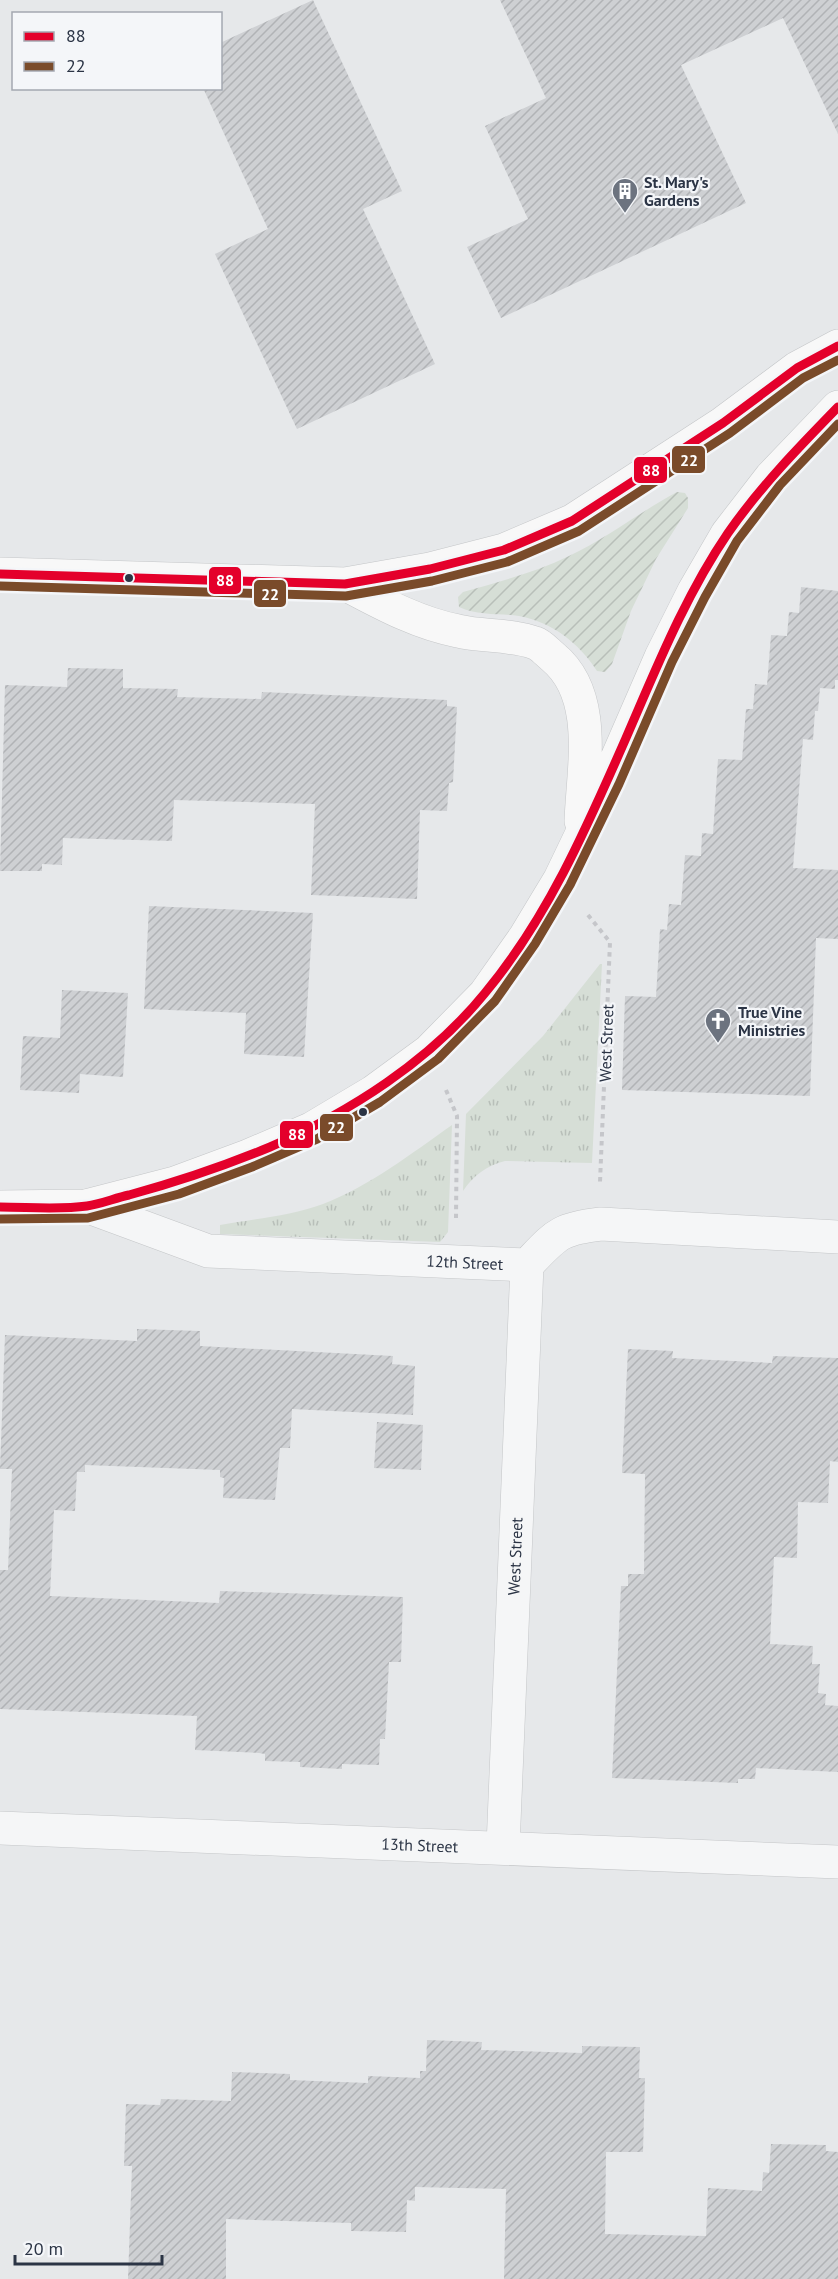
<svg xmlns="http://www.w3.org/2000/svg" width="838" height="2279" font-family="'PT Sans',sans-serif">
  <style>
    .grass { fill: url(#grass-tufts) }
    .garden { fill: url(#garden-furrows) }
    .building { fill: url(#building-hatch) }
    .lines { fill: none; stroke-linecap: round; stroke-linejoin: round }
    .minor-casing { stroke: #c4c6c8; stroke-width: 34 }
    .secondary-casing { stroke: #c4c6c8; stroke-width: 34 }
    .path { stroke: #c5c6ca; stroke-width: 4; stroke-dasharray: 4.5 4.5; stroke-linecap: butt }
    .minor { stroke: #f5f6f7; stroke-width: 33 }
    .secondary { stroke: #f8f8f8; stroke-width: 33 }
    .bus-1-casing { stroke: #f4f6f9; stroke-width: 14 }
    .bus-2-casing { stroke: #f4f6f9; stroke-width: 14 }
    .bus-1 { stroke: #e4002b; stroke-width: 9 }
    .bus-2 { stroke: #7a4b2a; stroke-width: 9 }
    .bus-dot { fill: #2b3445; stroke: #f4f6f9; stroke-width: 2 }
    .labels { text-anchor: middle; stroke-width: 4.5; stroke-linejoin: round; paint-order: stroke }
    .poi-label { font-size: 16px; font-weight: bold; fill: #2b3445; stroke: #f4f6f9; text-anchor: start }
    .street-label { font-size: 16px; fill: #2b3445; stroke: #f4f6f9 }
    .line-badge { stroke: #f4f6f9; stroke-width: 2 }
    .badge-label { font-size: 16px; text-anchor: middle; font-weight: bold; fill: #fff }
  </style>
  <defs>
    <pattern id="grass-tufts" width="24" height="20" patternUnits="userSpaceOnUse" patternTransform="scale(1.5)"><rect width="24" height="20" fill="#d6ded6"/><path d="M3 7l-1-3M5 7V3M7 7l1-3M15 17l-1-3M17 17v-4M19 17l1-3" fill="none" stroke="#b8bfb9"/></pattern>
    <pattern id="garden-furrows" width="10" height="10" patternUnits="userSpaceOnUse" patternTransform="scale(1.5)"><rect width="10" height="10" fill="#d6ded6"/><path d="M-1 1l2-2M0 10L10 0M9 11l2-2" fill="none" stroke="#b8bfb9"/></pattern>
    <pattern id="building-hatch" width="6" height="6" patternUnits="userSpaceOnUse" patternTransform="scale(1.5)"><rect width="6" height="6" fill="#ced0d3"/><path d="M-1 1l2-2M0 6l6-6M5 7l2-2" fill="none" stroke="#b1b3b6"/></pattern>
  </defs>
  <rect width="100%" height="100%" fill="#e6e8ea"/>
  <path class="grass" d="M 600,964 L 602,964 L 592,1163 L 505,1161 C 486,1166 474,1175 463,1191 L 466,1114 L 543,1036 Z
    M 452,1125 L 448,1232 L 440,1242 L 220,1234 L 220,1225 C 253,1219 291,1216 323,1204 C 370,1186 412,1153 452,1125 Z"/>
  <path class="garden" d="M 677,492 L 685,493 L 688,498 L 688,508 L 656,559 L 631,611 L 612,664 L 605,672 L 597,671 C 579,643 552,622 519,616 C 499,613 478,616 459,607 L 458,597 L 463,592 C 499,582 536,572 569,556 C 607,538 640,512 677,492 Z"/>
  <path class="building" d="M 313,0 L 402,191 L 363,209 L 435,364 L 297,429 L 215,254 L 268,229 L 203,88 L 220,88 L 220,43 Z
    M 500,0 L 838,0 L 838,134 L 783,18 L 681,65 L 746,203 L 501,318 L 467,247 L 528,219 L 485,126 L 546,98 Z
    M 801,587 L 838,591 L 838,680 L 835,680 L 835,689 L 820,688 L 818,711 L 815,711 L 813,740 L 803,739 L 793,868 L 838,870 L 838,939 L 816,938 L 810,1096 L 622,1090 L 625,996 L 656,997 L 660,929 L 667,930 L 669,904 L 681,905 L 685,855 L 701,856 L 702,833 L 713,834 L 718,759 L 742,760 L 746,709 L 753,709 L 755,684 L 767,685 L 771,635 L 787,636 L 789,612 L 799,613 Z
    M 68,668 L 123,669 L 123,688 L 178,689 L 177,697 L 261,699 L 262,692 L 447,700 L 447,706 L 457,707 L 453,782 L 449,783 L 447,811 L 420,810 L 417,899 L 311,895 L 315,804 L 174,800 L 172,841 L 63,838 L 62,865 L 42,864 L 42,871 L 0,871 L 5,685 L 67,687 Z
    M 149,906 L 313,913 L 304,1057 L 244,1054 L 246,1013 L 144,1009 Z
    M 62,990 L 128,993 L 123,1077 L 80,1074 L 79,1093 L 20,1090 L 23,1036 L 60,1038 Z
    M 137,1329 L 200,1331 L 200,1346 L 393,1356 L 392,1364 L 415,1366 L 413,1415 L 292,1409 L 290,1448 L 280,1448 L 275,1500 L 223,1498 L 224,1478 L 220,1477 L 220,1470 L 85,1465 L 85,1472 L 77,1472 L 75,1511 L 54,1510 L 50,1596 L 219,1603 L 220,1591 L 403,1597 L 401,1662 L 389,1662 L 385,1739 L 380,1739 L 379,1765 L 342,1764 L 342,1769 L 300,1767 L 300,1762 L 265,1761 L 265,1754 L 259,1753 L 195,1750 L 197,1716 L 0,1709 L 0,1570 L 8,1570 L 12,1469 L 0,1469 L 5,1335 L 137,1341 Z
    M 628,1349 L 673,1351 L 672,1358 L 772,1363 L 773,1356 L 838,1358 L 838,1462 L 830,1461 L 828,1503 L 798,1502 L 797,1558 L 774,1557 L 770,1644 L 813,1646 L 812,1664 L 820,1664 L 818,1693 L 826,1694 L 825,1705 L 838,1706 L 838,1772 L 756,1768 L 755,1779 L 738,1779 L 738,1783 L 612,1778 L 621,1586 L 628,1586 L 628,1574 L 644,1574 L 645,1474 L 622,1473 Z
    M 377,1422 L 423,1425 L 421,1470 L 374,1468 Z
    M 427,2040 L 482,2042 L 481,2050 L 582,2053 L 582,2046 L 640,2047 L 639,2078 L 645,2078 L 643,2152 L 606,2152 L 605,2234 L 706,2236 L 708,2188 L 762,2191 L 763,2172 L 769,2173 L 771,2144 L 826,2145 L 826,2151 L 838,2152 L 838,2279 L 504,2279 L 506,2189 L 415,2187 L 415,2201 L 407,2200 L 406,2232 L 351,2231 L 351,2223 L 226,2219 L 226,2279 L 128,2279 L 132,2166 L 124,2166 L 126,2104 L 160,2105 L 161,2099 L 231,2101 L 232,2072 L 290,2074 L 290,2080 L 368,2083 L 368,2076 L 420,2078 L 420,2071 L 426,2071 Z"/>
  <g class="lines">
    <g class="minor-casing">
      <g id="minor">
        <path id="s1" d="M 86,1206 L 208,1251 L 527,1265 C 556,1235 558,1229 601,1224 L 838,1237"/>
        <path id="s2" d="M 0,1828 L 838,1862"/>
        <path id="s3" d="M 503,1847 L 527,1265"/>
      </g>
    </g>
    <g class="secondary-casing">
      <path id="secondary" d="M 0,574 L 345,584 L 430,569 L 504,550 L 572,521 L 723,423 L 797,368 L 838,346
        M 345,584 C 381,603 417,623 458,631 C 483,637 510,634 535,643 C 541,645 547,652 553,657 C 599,695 583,768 581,821
        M 0,1207 L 86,1206 L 175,1183 L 248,1156 L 311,1129 L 373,1092 L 429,1051 L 485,994 L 525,937 L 560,879 L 608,779 L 661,657 L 694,591 L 727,534 L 771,477 L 838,407"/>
    </g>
    <path class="path" d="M 588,915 L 610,942 L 600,1182
      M 446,1090 L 457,1116 L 456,1218"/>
    <use href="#minor" class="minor"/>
    <use href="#secondary" class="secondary"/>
    <g class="bus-1-casing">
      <path id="bus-1" d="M 0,574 L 345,584 L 430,569 L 504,550 L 572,521 L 723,423 L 797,368 L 838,346
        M 0,1207 C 28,1207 59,1210 87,1206 C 101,1204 115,1198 129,1195 C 177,1182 224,1166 270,1147 C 350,1112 430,1061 485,993 C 547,919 587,827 626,738 C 656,669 685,596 728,533 C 760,487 799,447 838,407"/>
    </g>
    <g class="bus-2-casing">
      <path id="bus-2" d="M 0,586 L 346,596 L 432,581 L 507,562 L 579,531 L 730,433 L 803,378 L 838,360
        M 0,1219 L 88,1218 L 179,1194 L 252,1167 L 317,1139 L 380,1102 L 438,1059 L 495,1001 L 535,944 L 570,885 L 619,784 L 672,662 L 705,597 L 737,541 L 780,485 L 838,424"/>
    </g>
    <use href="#bus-1" class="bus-1"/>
    <use href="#bus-2" class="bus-2"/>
  </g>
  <defs>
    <g id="building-pin" transform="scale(1.35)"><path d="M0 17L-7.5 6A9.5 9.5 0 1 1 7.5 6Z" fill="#6c737f" stroke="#f4f6f9"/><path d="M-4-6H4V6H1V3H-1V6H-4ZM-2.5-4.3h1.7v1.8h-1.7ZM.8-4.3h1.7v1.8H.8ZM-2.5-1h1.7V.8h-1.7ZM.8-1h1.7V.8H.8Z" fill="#fff"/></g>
    <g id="church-pin" transform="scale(1.35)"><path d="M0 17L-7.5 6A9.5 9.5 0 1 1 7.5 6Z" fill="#6c737f" stroke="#f4f6f9"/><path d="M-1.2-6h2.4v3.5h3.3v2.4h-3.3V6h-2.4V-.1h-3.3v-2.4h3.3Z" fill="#fff"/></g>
  </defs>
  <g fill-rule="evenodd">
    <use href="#building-pin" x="625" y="191"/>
    <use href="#church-pin" x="718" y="1021"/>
  </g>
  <g class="bus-dot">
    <circle cx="129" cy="578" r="5"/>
    <circle cx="363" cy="1112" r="5"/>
  </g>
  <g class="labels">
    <g class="poi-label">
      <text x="644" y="188">St. Mary's<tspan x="644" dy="18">Gardens</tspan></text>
      <text x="738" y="1018">True Vine<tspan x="738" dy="18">Ministries</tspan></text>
    </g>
    <g class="street-label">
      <text transform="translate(606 1043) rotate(-88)" y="6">West Street</text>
      <text dy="6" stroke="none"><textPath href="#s1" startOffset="387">12th Street</textPath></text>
      <text dy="6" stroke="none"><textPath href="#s3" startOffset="291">West Street</textPath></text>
      <text dy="6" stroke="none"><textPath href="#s2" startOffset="420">13th Street</textPath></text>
    </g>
  </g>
  <g class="line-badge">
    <rect x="671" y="445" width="35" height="29" rx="6" fill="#7a4b2a"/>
    <rect x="633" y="456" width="35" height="28" rx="6" fill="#e4002b"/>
    <rect x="208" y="566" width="34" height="29" rx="6" fill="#e4002b"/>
    <rect x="253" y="579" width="34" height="29" rx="6" fill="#7a4b2a"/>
    <rect x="319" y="1113" width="35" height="29" rx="6" fill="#7a4b2a"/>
    <rect x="279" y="1120" width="35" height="29" rx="6" fill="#e4002b"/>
  </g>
  <g class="badge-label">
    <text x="689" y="466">22</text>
    <text x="651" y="476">88</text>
    <text x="225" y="586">88</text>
    <text x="270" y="600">22</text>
    <text x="336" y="1133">22</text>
    <text x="297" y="1140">88</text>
  </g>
  <rect x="12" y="12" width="210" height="78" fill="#f4f6f9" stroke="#a4a8b1" stroke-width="1.5"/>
  <rect x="24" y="32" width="30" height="9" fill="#e4002b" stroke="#a4a8b1" stroke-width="1.5"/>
  <text x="66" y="42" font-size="18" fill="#2b3445">88</text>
  <rect x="24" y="62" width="30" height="9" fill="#7a4b2a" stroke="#a4a8b1" stroke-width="1.5"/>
  <text x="66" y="72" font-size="18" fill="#2b3445">22</text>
  <path d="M15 2255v9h147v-9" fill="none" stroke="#2b3445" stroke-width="3"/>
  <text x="24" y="2255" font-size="18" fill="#2b3445" stroke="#f4f6f9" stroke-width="4.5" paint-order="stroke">20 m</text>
</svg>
